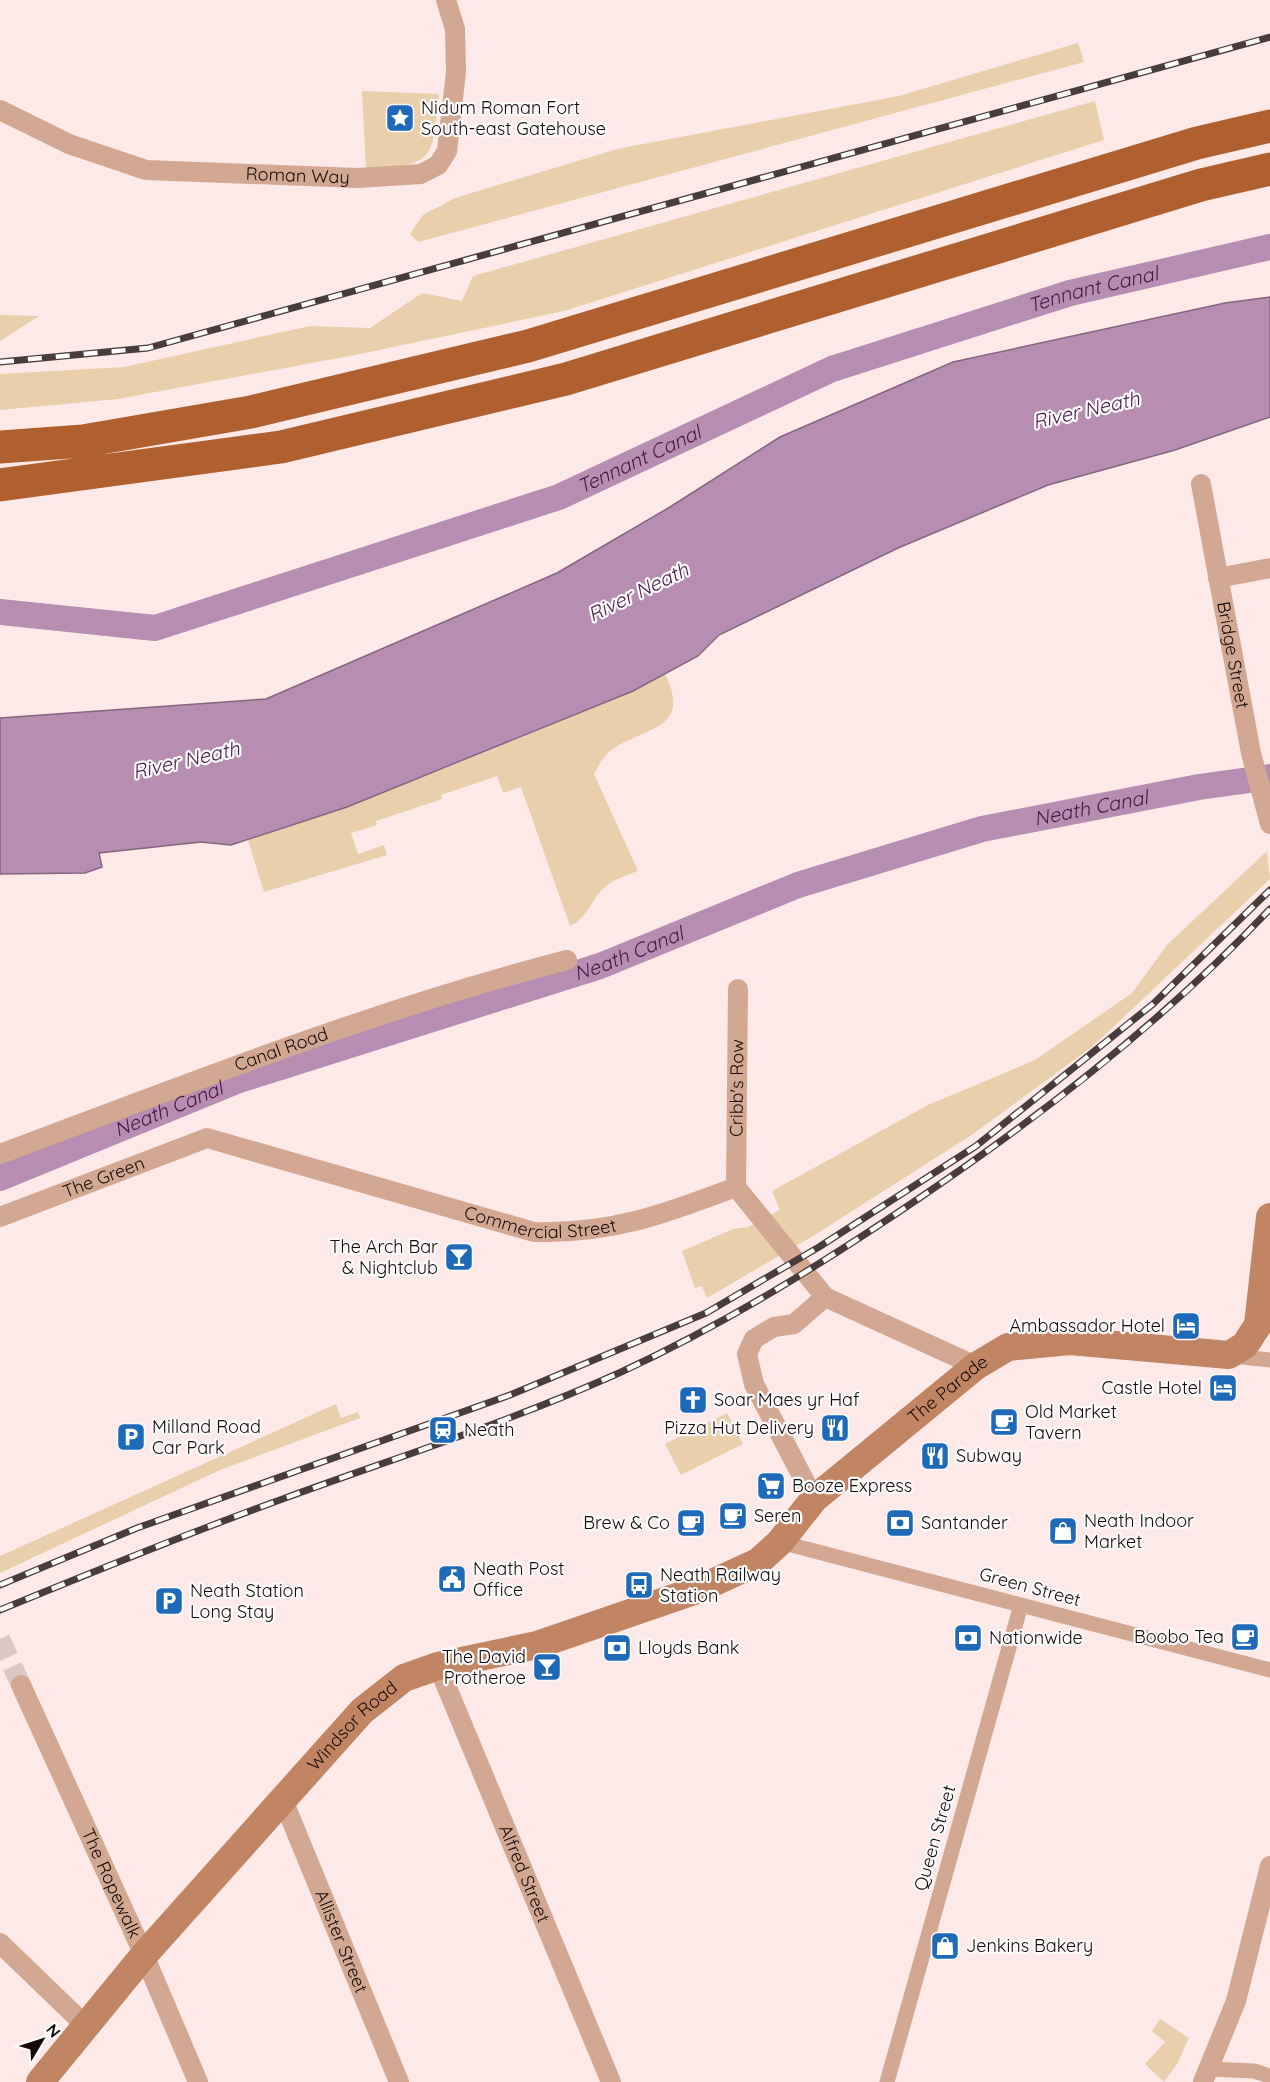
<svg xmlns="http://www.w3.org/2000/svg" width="1270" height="2082" font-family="Quicksand,sans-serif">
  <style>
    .green { fill: #e9cfab }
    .water { fill: #b78eb1; stroke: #86667f; stroke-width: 1.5 }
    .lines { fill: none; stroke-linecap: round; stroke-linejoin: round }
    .canal { stroke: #b78eb1; stroke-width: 26 }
    .minor-tunnel { stroke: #dac7c6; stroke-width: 20; stroke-dasharray: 20 10; stroke-linecap: butt }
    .pedestrian { stroke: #d2a892; stroke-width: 15 }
    .minor { stroke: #d2a892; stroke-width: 20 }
    .secondary { stroke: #c28564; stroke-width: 28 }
    .trunk { stroke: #af602e; stroke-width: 33 }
    .rail-casing { stroke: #493c3c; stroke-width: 7 }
    .rail { stroke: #fbfbfb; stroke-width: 4.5; stroke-dasharray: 14; stroke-linecap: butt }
    .labels { text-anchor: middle; stroke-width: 4.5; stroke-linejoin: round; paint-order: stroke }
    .poi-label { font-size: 18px; fill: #140909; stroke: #fbfbfb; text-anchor: start }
    .street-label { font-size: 18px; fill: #140909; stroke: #fbfbfb }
    .water-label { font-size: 20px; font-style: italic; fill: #491644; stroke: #fbfbfb }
  </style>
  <rect width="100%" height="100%" fill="#fde9e7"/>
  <path class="green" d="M 1078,43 L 1084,62 L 418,242 L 410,234 L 423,215 L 455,198 L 617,149 L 899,96 Z
    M 362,91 L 439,94 C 432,161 436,164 366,169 Z
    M 1095,101 L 1104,140 L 564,311 L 360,354 L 118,399 L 0,410 L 0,374 L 124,367 L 310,326 L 370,328 L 422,293 L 462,301 L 473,276 Z
    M 0,315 L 39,316 L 0,341 Z
    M 665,674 C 693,731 644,726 610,751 C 603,756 598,767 594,774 L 638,871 C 625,876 610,880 601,891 C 589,904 587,918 570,926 L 521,787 L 503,793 L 497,776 L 441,795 L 442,799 L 376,821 L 377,825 L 351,833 L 358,854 L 384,845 L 387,855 L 264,892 L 248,840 C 341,809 432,775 522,737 C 570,717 619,699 665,674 Z
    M 1267,851 L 1270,879 L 1093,1046 L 973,1134 L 813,1236 L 707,1298 L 702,1286 L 695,1288 L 682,1251 L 733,1229 L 748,1227 L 780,1210 L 772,1191 L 928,1105 L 1035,1060 L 1132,993 L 1167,945 Z
    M 336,1404 L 341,1418 L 358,1412 L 360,1418 L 220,1470 L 0,1573 L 0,1556 Z
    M 727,1413 L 743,1444 L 681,1475 L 665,1444 Z
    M 1160,2019 L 1189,2038 L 1177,2064 L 1164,2082 L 1145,2064 L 1165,2042 L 1152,2031 Z"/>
  <path class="water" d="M 1270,297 L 1270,417 L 1175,450 L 1048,485 L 898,548 L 719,635 L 698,656 L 633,691 L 347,807 L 231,845 L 201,842 L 99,853 L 102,867 L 85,873 L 0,874 L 0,718 L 266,699 L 557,573 L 670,507 L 780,437 L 953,362 L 1225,303 Z"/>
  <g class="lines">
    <g class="canal">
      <path id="s1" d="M 0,612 L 155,628 L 559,497 L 832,369 L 1070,293 L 1270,247"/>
      <path id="s2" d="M 0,1178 L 239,1080 L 600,966 L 798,885 L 982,829 L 1199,787 L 1270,777"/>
    </g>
    <path class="minor-tunnel" d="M 0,1639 L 21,1685"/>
    <path class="pedestrian" d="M 1232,1356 L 1270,1360
      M 780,1542 L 1270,1670
      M 1209,2069 L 1254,2071 L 1270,2076
      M 887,2082 L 1021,1605"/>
    <g class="minor">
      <path id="s3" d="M 0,110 L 69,144 L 146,170 L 358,178 L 421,174 L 438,165 L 447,151 L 456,72 L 455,29 L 446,0"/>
      <path id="s4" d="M 1201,484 L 1251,753 L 1270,824"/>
      <path d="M 1218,578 L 1270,568"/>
      <path id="s5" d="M 0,1154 C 187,1084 373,1010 567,960"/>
      <path d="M 736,1187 L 825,1297 L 976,1366"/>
      <path id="s6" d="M 736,1187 L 738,989"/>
      <path id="s7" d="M 0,1217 L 207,1138 L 534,1232 C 612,1234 665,1214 736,1187"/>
      <path d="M 814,1499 L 754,1384 L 747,1354 L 754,1339 L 774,1327 L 794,1324 L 825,1297"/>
      <path id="s8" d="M 438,1666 L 611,2082"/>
      <path id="s9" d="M 21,1685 L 144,1955 L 198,2082"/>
      <path id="s10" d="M 283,1800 L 399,2082"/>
      <path d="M 0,1943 L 86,2026"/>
      <path d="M 1203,2082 L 1236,2001 L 1270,1866"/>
    </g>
    <path class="secondary" id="s11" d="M 40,2082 L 144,1955 L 362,1711 L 404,1678 L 438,1666 L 537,1645 L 697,1590 L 758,1562 L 780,1542 L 814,1499 L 976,1366 L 1008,1347 L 1070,1341 L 1229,1355 L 1245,1345 L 1258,1325 L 1270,1217"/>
    <path class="trunk" d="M 0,447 L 83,441 L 251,412 L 528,346 L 1197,143 L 1270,126
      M 0,485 L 281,447 L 566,379 L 1201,185 L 1270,169"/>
    <g class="rail-casing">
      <path id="rail" d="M 0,362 L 148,348 L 1270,37
        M 0,1585 L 137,1528 L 510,1395 L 706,1313 L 819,1247 L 976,1146 L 1153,1004 L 1270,890
        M 0,1610 C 95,1571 191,1532 288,1497 C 398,1457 512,1421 619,1373 C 725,1324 822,1264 918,1199 C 1044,1114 1165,1020 1270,909"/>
    </g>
    <use href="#rail" class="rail"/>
  </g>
  <defs>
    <g id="sight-square" transform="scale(1.5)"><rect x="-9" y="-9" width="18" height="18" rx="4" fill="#1e6ab9" stroke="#fbfbfb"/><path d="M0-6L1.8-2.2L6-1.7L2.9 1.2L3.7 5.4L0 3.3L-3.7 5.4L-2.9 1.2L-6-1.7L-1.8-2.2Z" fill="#fff"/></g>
    <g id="bar-square" transform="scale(1.5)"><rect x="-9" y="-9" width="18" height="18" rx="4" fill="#1e6ab9" stroke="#fbfbfb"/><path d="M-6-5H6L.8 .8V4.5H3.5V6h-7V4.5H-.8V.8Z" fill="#fff"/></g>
    <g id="hotel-square" transform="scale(1.5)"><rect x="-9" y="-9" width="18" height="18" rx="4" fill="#1e6ab9" stroke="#fbfbfb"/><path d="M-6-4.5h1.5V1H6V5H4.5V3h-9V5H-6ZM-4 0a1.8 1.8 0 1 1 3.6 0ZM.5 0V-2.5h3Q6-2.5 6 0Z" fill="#fff"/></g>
    <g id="church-square" transform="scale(1.5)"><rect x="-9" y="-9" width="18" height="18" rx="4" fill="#1e6ab9" stroke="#fbfbfb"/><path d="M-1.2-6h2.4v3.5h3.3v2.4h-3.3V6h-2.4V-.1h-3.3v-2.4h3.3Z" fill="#fff"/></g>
    <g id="cafe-square" transform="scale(1.5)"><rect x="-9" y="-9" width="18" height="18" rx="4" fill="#1e6ab9" stroke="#fbfbfb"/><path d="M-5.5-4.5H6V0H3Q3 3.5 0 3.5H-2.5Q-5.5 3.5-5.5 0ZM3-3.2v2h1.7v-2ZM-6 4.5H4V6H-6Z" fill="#fff"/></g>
    <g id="restaurant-square" transform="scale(1.5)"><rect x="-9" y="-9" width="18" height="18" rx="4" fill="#1e6ab9" stroke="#fbfbfb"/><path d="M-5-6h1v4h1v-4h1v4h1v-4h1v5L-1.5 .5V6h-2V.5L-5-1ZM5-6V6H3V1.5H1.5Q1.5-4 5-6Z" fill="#fff"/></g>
    <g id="station-square" transform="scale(1.5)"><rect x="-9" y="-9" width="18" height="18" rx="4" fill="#1e6ab9" stroke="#fbfbfb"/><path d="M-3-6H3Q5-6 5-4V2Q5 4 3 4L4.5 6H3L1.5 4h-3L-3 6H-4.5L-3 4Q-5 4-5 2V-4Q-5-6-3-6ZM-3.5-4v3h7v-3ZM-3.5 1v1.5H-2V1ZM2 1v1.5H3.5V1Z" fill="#fff"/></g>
    <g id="parking-square" transform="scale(1.5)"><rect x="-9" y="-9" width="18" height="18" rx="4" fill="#1e6ab9" stroke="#fbfbfb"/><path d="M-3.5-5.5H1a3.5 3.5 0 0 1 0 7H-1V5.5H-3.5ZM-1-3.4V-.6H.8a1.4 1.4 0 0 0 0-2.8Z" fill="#fff"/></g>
    <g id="supermarket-square" transform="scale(1.5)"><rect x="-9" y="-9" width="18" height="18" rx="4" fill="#1e6ab9" stroke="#fbfbfb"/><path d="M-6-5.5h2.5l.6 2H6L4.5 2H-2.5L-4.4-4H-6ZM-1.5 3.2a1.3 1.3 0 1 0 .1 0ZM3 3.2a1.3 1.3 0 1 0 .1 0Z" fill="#fff"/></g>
    <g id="bank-square" transform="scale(1.5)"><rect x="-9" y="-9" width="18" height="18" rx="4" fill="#1e6ab9" stroke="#fbfbfb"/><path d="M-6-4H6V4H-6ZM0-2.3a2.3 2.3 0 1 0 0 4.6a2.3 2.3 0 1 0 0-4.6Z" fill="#fff"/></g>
    <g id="shop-square" transform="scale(1.5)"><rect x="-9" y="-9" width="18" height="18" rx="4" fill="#1e6ab9" stroke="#fbfbfb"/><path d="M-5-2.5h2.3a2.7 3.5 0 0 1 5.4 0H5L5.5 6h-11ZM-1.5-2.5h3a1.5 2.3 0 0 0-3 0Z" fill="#fff"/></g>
    <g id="civic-square" transform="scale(1.5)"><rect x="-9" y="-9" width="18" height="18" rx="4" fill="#1e6ab9" stroke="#fbfbfb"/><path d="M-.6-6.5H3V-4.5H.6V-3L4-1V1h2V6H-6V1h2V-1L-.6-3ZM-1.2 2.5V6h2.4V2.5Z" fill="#fff"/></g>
    <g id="bus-square" transform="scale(1.5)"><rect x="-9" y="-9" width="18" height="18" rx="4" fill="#1e6ab9" stroke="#fbfbfb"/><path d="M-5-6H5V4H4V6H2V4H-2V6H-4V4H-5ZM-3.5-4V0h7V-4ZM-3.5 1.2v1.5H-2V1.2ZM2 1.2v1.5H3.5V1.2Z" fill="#fff"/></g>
  </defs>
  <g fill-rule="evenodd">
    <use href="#sight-square" x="400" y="118"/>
    <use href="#bar-square" x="459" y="1257"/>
    <use href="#hotel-square" x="1186" y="1326"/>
    <use href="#hotel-square" x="1223" y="1388"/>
    <use href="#church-square" x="693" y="1400"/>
    <use href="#cafe-square" x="1004" y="1422"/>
    <use href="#restaurant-square" x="835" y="1428"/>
    <use href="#station-square" x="443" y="1430"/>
    <use href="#parking-square" x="131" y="1437"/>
    <use href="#restaurant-square" x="935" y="1456"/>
    <use href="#supermarket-square" x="771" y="1486"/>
    <use href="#cafe-square" x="733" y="1516"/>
    <use href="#cafe-square" x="691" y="1523"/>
    <use href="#bank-square" x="900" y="1523"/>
    <use href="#shop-square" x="1063" y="1531"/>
    <use href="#civic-square" x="452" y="1579"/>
    <use href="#bus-square" x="639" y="1585"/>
    <use href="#parking-square" x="169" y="1601"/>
    <use href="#cafe-square" x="1245" y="1637"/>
    <use href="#bank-square" x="968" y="1638"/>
    <use href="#bank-square" x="617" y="1648"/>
    <use href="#bar-square" x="547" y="1667"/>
    <use href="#shop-square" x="945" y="1946"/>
  </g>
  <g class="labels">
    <g class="poi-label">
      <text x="421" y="114">Nidum Roman Fort<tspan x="421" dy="21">South-east Gatehouse</tspan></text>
      <text x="438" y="1253" text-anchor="end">The Arch Bar<tspan x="438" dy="21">&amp; Nightclub</tspan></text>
      <text x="1165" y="1332" text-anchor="end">Ambassador Hotel</text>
      <text x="1202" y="1394" text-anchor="end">Castle Hotel</text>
      <text x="714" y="1406">Soar Maes yr Haf</text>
      <text x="1025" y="1418">Old Market<tspan x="1025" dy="21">Tavern</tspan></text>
      <text x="152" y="1433">Milland Road<tspan x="152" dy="21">Car Park</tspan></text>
      <text x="814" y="1434" text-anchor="end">Pizza Hut Delivery</text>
      <text x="464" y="1436">Neath</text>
      <text x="956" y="1462">Subway</text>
      <text x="792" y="1492">Booze Express</text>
      <text x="754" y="1522">Seren</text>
      <text x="1084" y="1527">Neath Indoor<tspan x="1084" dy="21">Market</tspan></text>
      <text x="670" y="1529" text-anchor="end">Brew &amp; Co</text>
      <text x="921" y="1529">Santander</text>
      <text x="473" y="1575">Neath Post<tspan x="473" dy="21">Office</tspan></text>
      <text x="660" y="1581">Neath Railway<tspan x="660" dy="21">Station</tspan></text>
      <text x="190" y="1597">Neath Station<tspan x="190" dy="21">Long Stay</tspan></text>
      <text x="1224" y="1643" text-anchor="end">Boobo Tea</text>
      <text x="989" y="1644">Nationwide</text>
      <text x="638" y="1654">Lloyds Bank</text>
      <text x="526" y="1663" text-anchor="end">The David<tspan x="526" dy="21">Protheroe</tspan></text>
      <text x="966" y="1952">Jenkins Bakery</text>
    </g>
    <g class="street-label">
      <text dy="6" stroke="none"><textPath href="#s3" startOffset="310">Roman Way</textPath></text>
      <text dy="6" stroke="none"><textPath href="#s4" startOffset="174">Bridge Street</textPath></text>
      <text dy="6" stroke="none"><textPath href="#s5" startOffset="300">Canal Road</textPath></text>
      <text dy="6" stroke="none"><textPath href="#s6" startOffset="99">Cribb's Row</textPath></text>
      <text dy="6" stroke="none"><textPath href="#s7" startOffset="111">The Green</textPath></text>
      <text dy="6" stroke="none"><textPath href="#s7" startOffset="567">Commercial Street</textPath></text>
      <text dy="6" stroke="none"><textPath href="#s11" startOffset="1176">The Parade</textPath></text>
      <text transform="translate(1030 1587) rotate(15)" y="6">Green Street</text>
      <text dy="6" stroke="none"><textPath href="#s11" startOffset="474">Windsor Road</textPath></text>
      <text transform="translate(935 1838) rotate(-74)" y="6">Queen Street</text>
      <text dy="6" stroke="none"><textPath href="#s8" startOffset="225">Alfred Street</textPath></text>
      <text dy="6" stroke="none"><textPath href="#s9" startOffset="218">The Ropewalk</textPath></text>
      <text dy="6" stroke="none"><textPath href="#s10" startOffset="153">Allister Street</textPath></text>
    </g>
    <g class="water-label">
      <text dy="7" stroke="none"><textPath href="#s1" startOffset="1155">Tennant Canal</textPath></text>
      <text transform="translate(1086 410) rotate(-13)" y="7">River Neath</text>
      <text dy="7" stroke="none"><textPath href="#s1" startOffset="669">Tennant Canal</textPath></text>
      <text transform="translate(638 592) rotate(-26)" y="7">River Neath</text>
      <text transform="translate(186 760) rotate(-13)" y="7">River Neath</text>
      <text dy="7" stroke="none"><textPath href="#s2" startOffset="1154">Neath Canal</textPath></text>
      <text dy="7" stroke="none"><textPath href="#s2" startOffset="668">Neath Canal</textPath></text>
      <text dy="7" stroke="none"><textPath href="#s2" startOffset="182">Neath Canal</textPath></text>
    </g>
  </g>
  <g transform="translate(42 2040) rotate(51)" stroke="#fbfbfb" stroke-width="4.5" paint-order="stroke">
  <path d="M0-4.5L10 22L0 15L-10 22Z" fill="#140909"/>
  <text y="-9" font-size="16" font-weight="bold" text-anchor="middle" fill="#140909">N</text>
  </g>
</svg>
